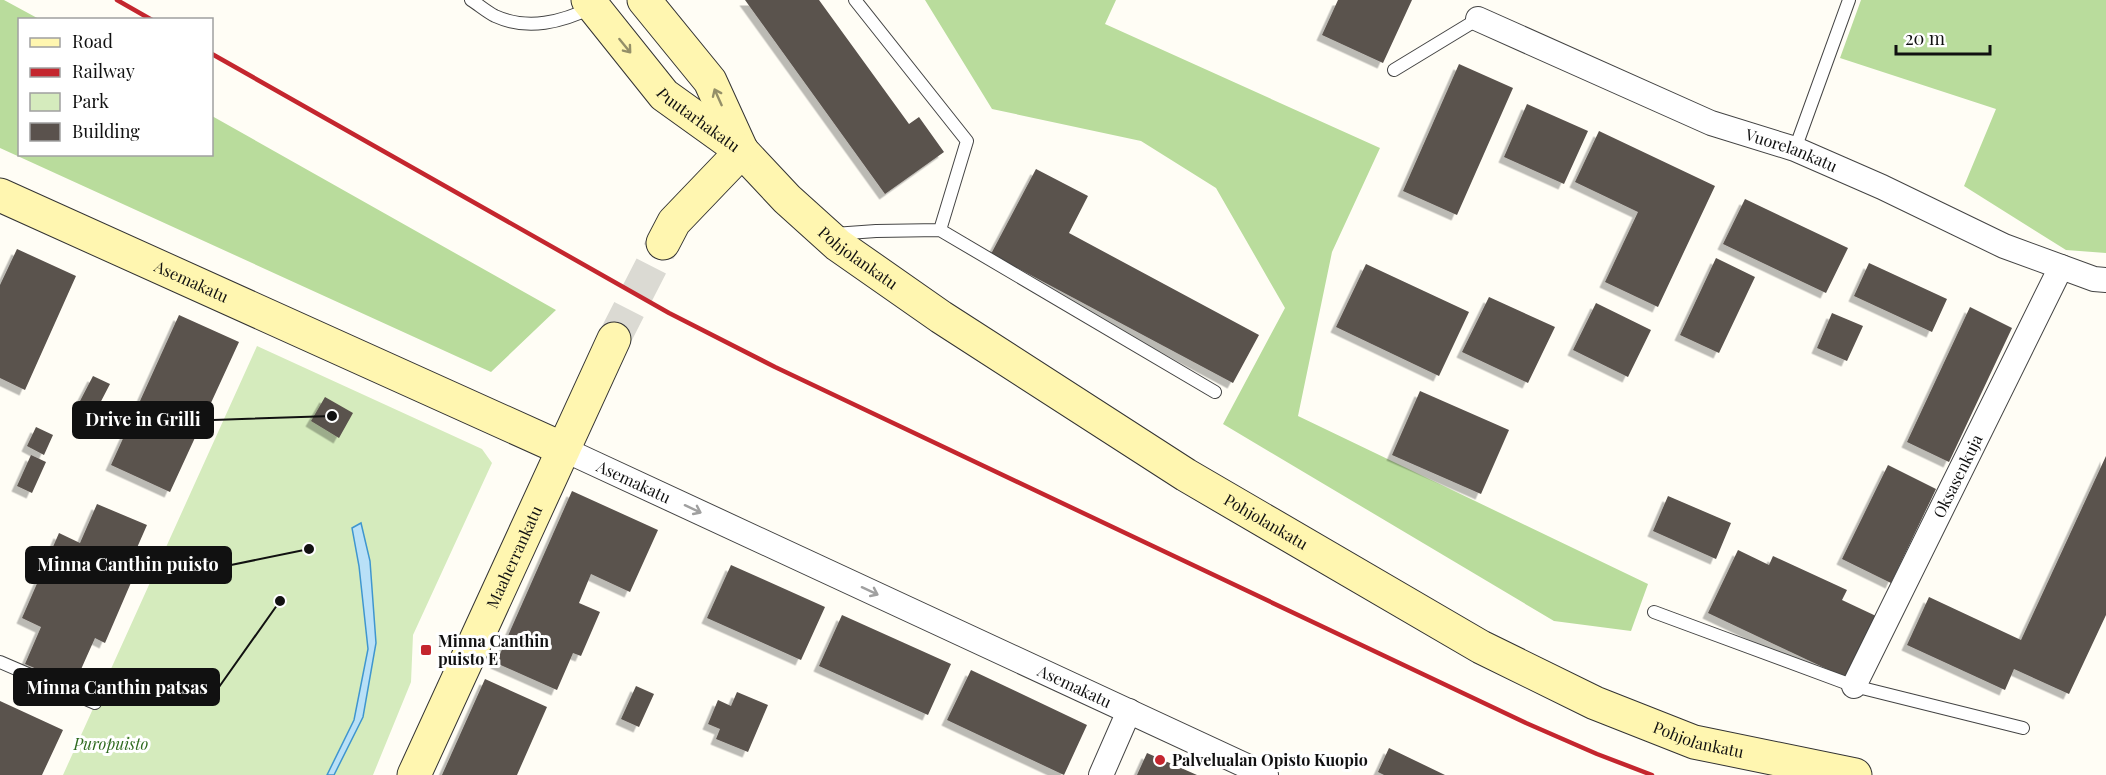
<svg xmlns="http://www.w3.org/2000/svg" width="2106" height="775" font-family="'Playfair Display',serif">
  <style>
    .green { fill: #d5ebbd }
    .forest { fill: #b9dc9c }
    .water { fill: #b9e0f7; stroke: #3f96cf; stroke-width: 1.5 }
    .building { fill: #5a524d; filter: url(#shadow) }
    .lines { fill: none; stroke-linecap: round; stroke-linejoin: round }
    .secondary-tunnel { stroke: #dbdad3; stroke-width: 33; stroke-dasharray: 33 16; stroke-linecap: butt }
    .lane-casing { stroke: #444; stroke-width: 14 }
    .street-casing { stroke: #444; stroke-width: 26 }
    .secondary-casing { stroke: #333; stroke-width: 35 }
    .lane { stroke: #fff; stroke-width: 12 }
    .street { stroke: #fff; stroke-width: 24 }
    .secondary { stroke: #fff6b0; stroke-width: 33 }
    .rail { stroke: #c4262e; stroke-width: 4.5 }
    .oneway { stroke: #948f68 }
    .oneway2 { stroke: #a0a0a0 }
    .poi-dot { fill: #c4262e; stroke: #fff; stroke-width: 2 }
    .labels { text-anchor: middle; stroke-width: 6; stroke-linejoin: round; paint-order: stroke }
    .street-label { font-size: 16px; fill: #111; stroke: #fff }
    .poi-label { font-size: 16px; font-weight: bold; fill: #111; stroke: #fff; text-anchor: start }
    .park-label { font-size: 16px; font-style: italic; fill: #2f6b1f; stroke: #fff }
    .leader { fill: none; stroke: #111; stroke-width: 2 }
    .callout-dot { fill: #111; stroke: #fff; stroke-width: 2 }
    .callout { fill: #111; stroke: #111; stroke-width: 2 }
    .callout-label { font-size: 18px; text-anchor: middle; font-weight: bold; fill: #fff }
  </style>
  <defs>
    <filter id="shadow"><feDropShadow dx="-5.5" dy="5.5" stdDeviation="0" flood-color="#0004"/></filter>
  </defs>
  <rect width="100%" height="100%" fill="#fffdf5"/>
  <path class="green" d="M 257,346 L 482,449 L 492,463 L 413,635 L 411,682 L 373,775 L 63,775 Z"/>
  <path class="forest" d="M 0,0 L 4,0 L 39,19 L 20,20 L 20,154 L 212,154 L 212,116 L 556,310 L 491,372 L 0,148 Z
    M 925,0 L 1116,0 L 1105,24 L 1380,148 L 1332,252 L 1298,416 L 1648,584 L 1631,631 L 1554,621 L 1223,424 L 1285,308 L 1216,188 L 1141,141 L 992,109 Z
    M 1861,0 L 2106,0 L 2106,253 L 2066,250 L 1964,186 L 1996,109 L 1840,58 Z"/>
  <path class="water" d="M 361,523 L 370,561 L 376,643 L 363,717 L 334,775 L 327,775 L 354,720 L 368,649 L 359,566 L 352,528 Z"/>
  <path class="building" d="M 745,0 L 819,0 L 909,124 L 919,117 L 944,152 L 885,194 Z
    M 1338,0 L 1412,0 L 1383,63 L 1322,35 Z
    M 1459,64 L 1513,88 L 1457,215 L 1403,191 Z
    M 1527,104 L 1588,131 L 1564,184 L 1504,157 Z
    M 1599,131 L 1715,186 L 1658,307 L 1605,282 L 1638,212 L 1575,182 Z
    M 1036,169 L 1088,196 L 1069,233 L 1259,335 L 1233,383 L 991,254 Z
    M 1745,199 L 1848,248 L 1826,293 L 1723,244 Z
    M 17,249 L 76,276 L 25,390 L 0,378 L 0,285 Z
    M 1716,258 L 1755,277 L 1719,353 L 1680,335 Z
    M 1869,263 L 1947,299 L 1932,332 L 1854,296 Z
    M 1366,264 L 1469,312 L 1439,376 L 1336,327 Z
    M 1489,297 L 1555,327 L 1528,383 L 1462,352 Z
    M 1596,303 L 1651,330 L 1628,377 L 1573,350 Z
    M 1970,307 L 2012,328 L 1949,462 L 1907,442 Z
    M 1832,313 L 1863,326 L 1847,361 L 1817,348 Z
    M 179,315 L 239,342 L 170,492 L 111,465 Z
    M 93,376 L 110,384 L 97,409 L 80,401 Z
    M 1420,391 L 1509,430 L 1481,494 L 1392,455 Z
    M 325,397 L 353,413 L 339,438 L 311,421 Z
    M 36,427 L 53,435 L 44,455 L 27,446 Z
    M 31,455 L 46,462 L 32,493 L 17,486 Z
    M 2106,456 L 2106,615 L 2069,694 L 2014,669 L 2005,690 L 1907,645 L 1929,597 L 2021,640 Z
    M 1888,465 L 1936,489 L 1891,583 L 1842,559 Z
    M 572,491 L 658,530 L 630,592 L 591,574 L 579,603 L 600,612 L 581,656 L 573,653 L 557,690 L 496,663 Z
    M 1668,496 L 1731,523 L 1716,559 L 1653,531 Z
    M 97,504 L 147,525 L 125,575 L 133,578 L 105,643 L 95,638 L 74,685 L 25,664 L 41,627 L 22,618 L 59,533 L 80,543 Z
    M 1738,550 L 1769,565 L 1773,556 L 1847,590 L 1842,600 L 1876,616 L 1846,678 L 1708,613 Z
    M 731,565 L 825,607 L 801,660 L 707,618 Z
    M 842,615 L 951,664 L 928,715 L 819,666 Z
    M 971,670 L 1087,725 L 1064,775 L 947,720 Z
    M 485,679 L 547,707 L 517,775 L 442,775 Z
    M 636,686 L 654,694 L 639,727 L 621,719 Z
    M 737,692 L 768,705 L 748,752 L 716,739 L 720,729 L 708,724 L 718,700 L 731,706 Z
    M 0,701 L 63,730 L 42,775 L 0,775 Z
    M 1389,748 L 1445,775 L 1384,775 L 1378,772 Z
    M 1147,753 L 1197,775 L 1137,775 Z"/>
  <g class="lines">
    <path class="secondary-tunnel" d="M 614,339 L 663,243"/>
    <g class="lane-casing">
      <path id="lane" d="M 471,0 C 479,5 487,12 495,16 C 528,31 562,22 593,7
        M 1394,70 L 1478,19
        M 1795,149 L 1849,0
        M 940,230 L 1215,392
        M 834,234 L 876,231 L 940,230 L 967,141 L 855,0
        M 1654,612 L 1854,686 L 2023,728
        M 0,662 L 95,703"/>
    </g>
    <g class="street-casing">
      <g id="street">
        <path id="s1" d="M 1478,19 L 1711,123 L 1795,149 L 1882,187 L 2004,246 L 2094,279 L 2106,280"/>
        <path id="s2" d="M 563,449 L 1266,775"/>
        <path id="s3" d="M 1854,686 L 2061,267"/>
        <path d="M 1101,775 L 1129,711"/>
      </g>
    </g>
    <g class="secondary-casing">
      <g id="secondary">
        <path id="s4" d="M 588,0 L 664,95 L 742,151 L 787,199 L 838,245 L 941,317 L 1186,475 L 1481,647 L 1595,703 L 1694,742 L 1855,775"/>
        <path d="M 644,0 L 710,81 L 741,149"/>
        <path id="s5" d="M 0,195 L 563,449"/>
        <path d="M 663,243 L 674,222 L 742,151"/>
        <path id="s6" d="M 414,775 L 614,339"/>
      </g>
    </g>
    <use href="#lane" class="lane"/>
    <use href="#street" class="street"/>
    <use href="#secondary" class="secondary"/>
    <path class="rail" d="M 117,0 L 152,20
      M 212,54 L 669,313 L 775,367 L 1526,723 L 1597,754 L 1652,775"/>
  </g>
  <defs><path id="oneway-shaft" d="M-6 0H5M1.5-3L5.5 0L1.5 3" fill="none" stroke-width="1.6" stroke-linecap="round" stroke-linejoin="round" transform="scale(1.5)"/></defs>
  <g class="oneway">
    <use href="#oneway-shaft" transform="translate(625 46) rotate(51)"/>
    <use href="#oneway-shaft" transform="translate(718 97) rotate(-114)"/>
  </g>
  <g class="oneway2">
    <use href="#oneway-shaft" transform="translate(693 509) rotate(25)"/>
    <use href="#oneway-shaft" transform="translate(870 591) rotate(25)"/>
  </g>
  <g class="poi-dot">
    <rect x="420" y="644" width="12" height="12" rx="3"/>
    <circle cx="1160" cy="760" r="6"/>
  </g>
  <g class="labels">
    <g class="street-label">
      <text dy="6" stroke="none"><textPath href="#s4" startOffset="164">Puutarhakatu</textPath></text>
      <text dy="6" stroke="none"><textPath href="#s1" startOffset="340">Vuorelankatu</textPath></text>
      <text dy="6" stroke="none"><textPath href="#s4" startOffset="376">Pohjolankatu</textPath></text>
      <text dy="6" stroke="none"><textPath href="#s5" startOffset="210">Asemakatu</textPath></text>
      <text dy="6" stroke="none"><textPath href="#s3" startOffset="234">Oksasenkuja</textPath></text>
      <text dy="6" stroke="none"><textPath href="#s2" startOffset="78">Asemakatu</textPath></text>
      <text dy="6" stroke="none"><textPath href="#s4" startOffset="862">Pohjolankatu</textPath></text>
      <text dy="6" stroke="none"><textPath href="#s6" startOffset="240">Maaherrankatu</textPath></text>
      <text dy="6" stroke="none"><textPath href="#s2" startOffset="564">Asemakatu</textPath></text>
      <text dy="6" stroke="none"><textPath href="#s4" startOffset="1348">Pohjolankatu</textPath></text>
    </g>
    <g class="poi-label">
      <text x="438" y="647">Minna Canthin<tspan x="438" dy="18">puisto E</tspan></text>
      <text x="1172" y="766">Palvelualan Opisto Kuopio</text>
    </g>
    <g class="park-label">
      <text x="111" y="750">Puropuisto</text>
    </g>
  </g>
  <path class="leader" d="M332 416L213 420M309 549L231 565M280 601L219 687"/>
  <g class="callout-dot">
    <circle cx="332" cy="416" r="6"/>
    <circle cx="309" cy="549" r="6"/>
    <circle cx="280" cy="601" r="6"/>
  </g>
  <g class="callout">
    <rect x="73" y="402" width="140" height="36" rx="6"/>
    <rect x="26" y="547" width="205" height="36" rx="6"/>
    <rect x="14" y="669" width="205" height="36" rx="6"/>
  </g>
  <g class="callout-label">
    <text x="143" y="426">Drive in Grilli</text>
    <text x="128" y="571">Minna Canthin puisto</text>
    <text x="117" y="694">Minna Canthin patsas</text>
  </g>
  <rect x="18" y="18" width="195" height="138" fill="#ffffff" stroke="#a0a0a0" stroke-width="1.5"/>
  <rect x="30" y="38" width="30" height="9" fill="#fff6b0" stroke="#a0a0a0" stroke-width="1.5"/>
  <text x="72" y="48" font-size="18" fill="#111111">Road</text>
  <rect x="30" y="68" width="30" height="9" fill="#c4262e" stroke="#a0a0a0" stroke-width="1.5"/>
  <text x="72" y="78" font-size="18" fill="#111111">Railway</text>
  <rect x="30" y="93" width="30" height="18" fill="#d5ebbd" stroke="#a0a0a0" stroke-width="1.5"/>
  <text x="72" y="108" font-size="18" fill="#111111">Park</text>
  <rect x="30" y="123" width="30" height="18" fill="#5a524d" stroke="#a0a0a0" stroke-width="1.5"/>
  <text x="72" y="138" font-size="18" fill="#111111">Building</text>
  <path d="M1896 45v9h94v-9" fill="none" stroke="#111111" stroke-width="3"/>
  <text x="1905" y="45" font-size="18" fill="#111111" stroke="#ffffff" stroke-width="4.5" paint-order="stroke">20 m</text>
</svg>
